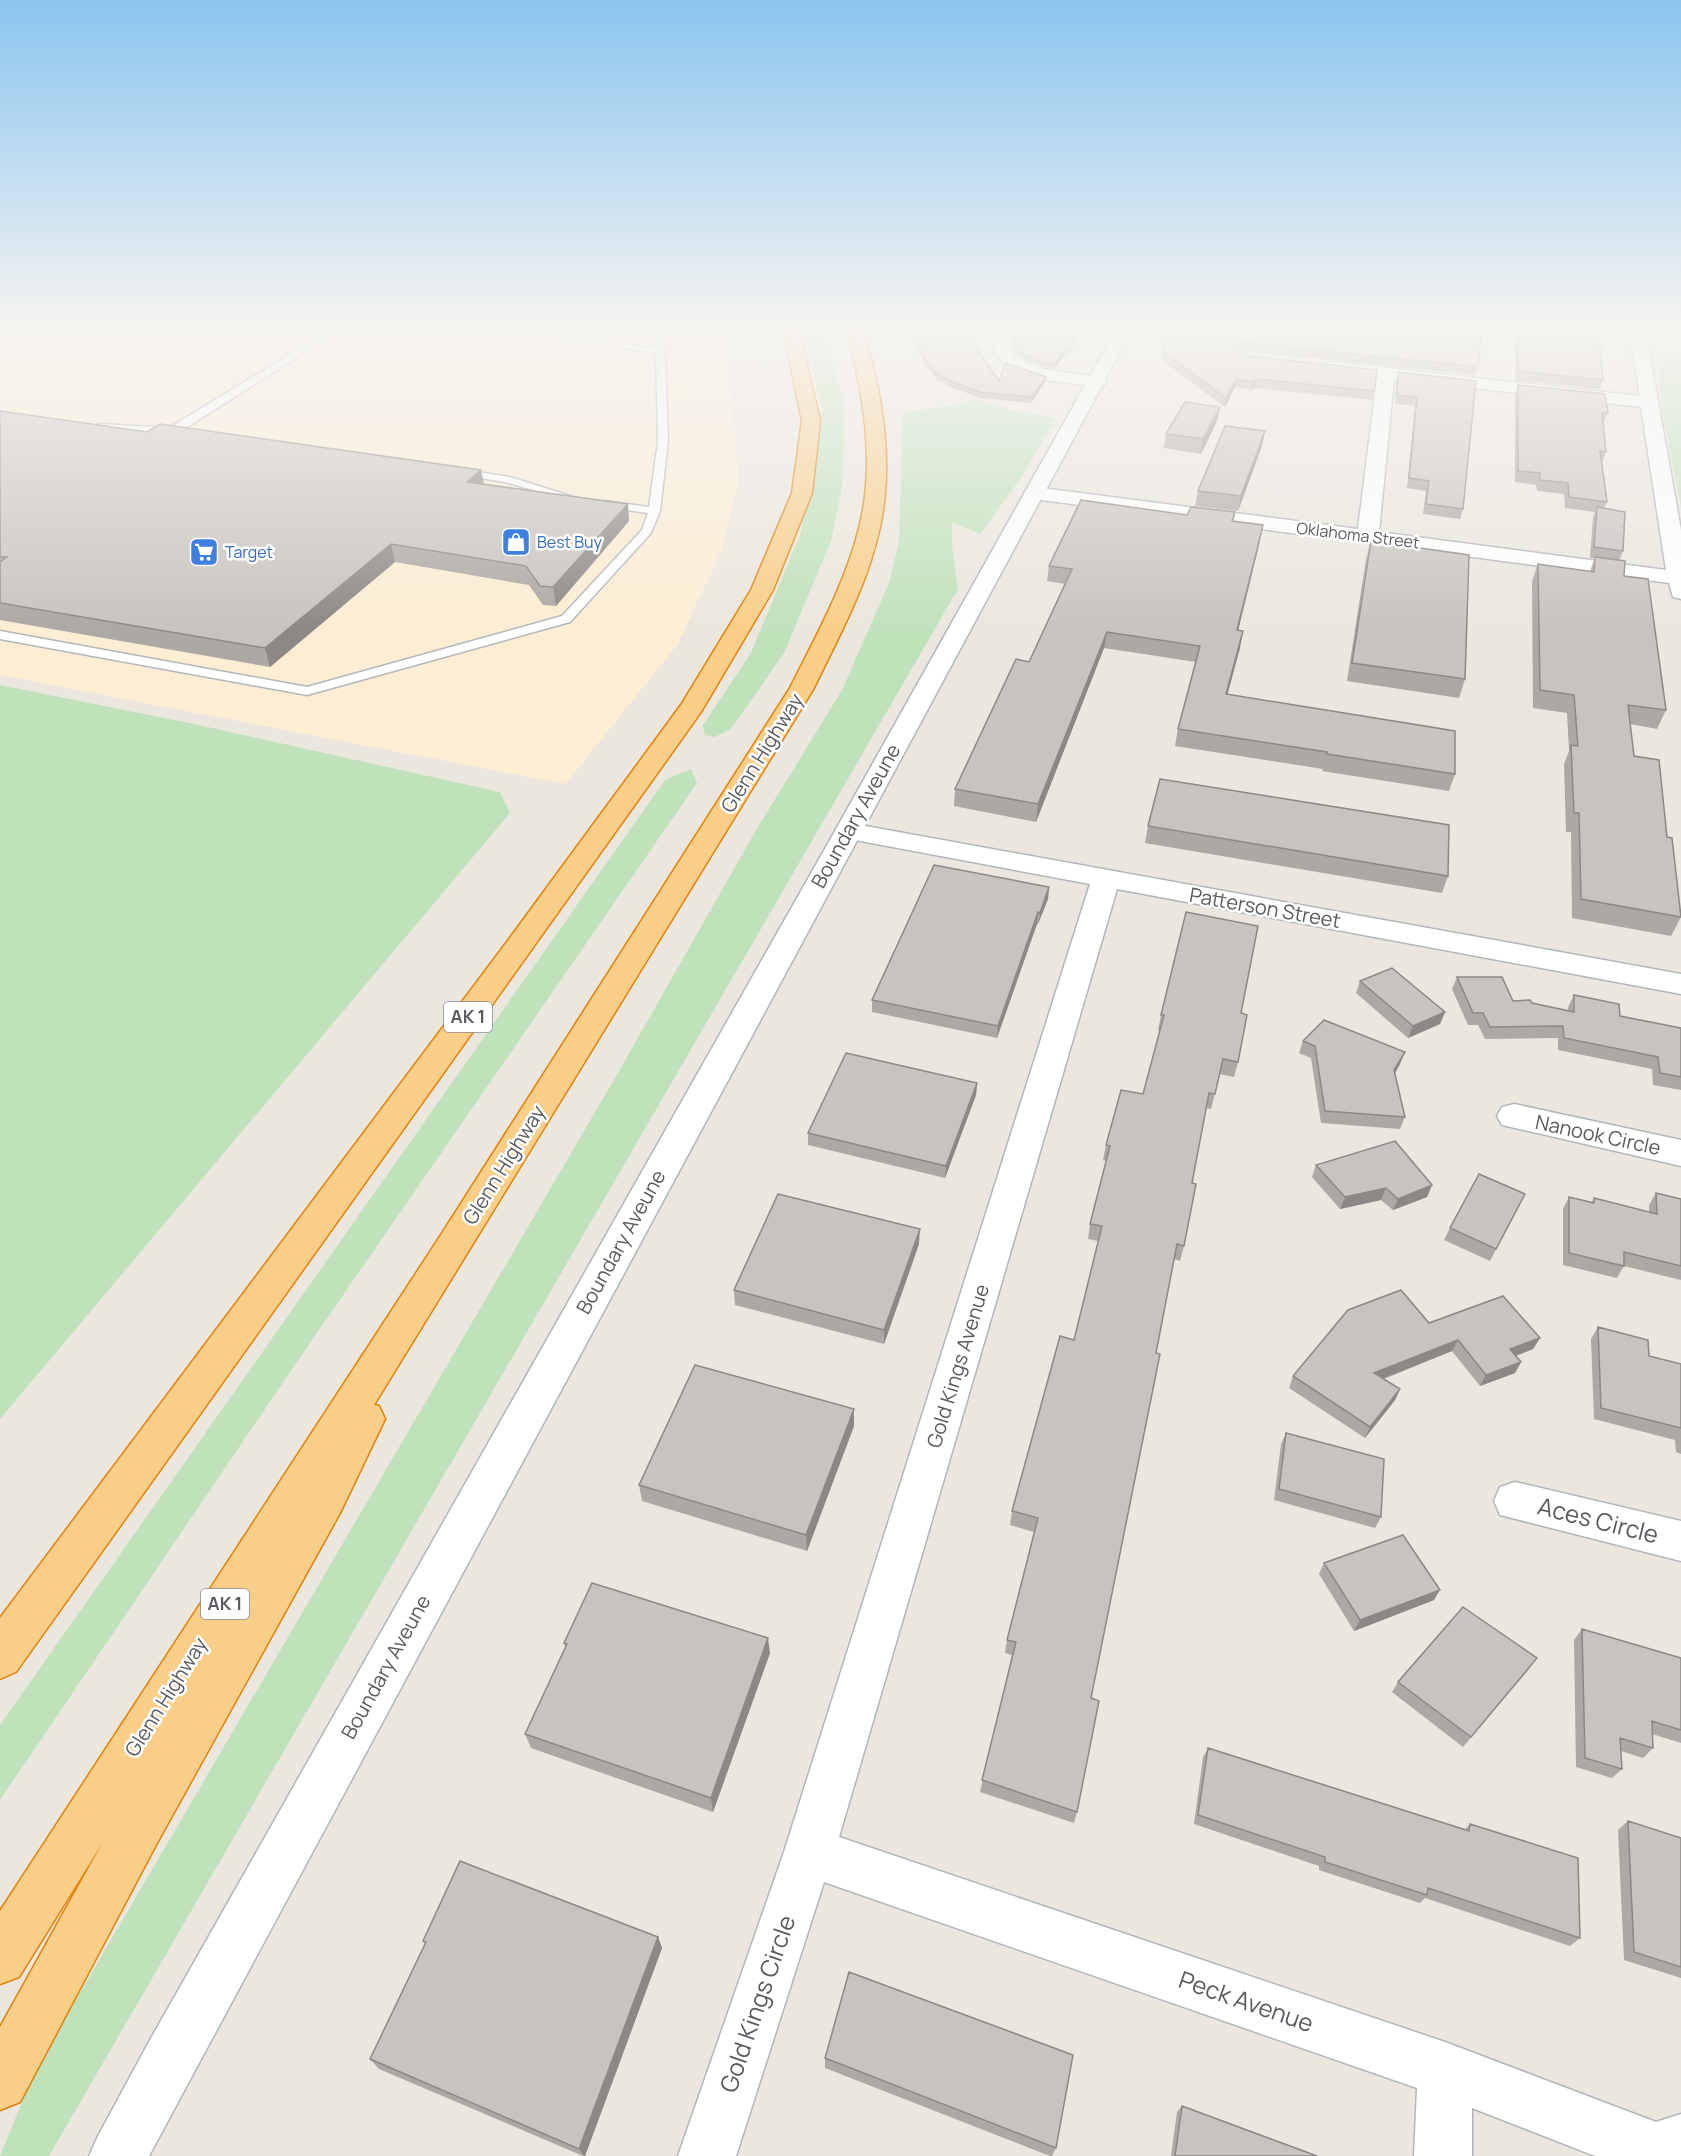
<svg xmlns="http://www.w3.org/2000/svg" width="1681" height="2156" font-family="Manrope,sans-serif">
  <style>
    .commercial { fill: #fcedd3 }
    .green { fill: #c0e2bb }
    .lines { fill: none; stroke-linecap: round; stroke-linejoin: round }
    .lane-casing { stroke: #b2b6ba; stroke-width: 3 }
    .street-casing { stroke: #b2b6ba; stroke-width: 3 }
    .secondary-casing { stroke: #b1b5ba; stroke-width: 3 }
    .highway-casing { stroke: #e28207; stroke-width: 3 }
    .lane { fill: #fff; fill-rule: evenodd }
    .street { fill: #fff; fill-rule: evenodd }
    .secondary { fill: #fff; fill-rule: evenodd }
    .highway { fill: #f9ce88; fill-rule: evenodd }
    .wall { fill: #aca8a3 }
    .shaded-wall { fill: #8c8885 }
    .building { fill: #c8c3be; stroke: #8c8885; stroke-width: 1.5 }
    .labels { text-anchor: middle; stroke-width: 5; stroke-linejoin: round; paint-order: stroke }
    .far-street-label { font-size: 16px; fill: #585c60; stroke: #fff }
    .far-shop-label { font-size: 16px; fill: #366cbe; stroke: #fff; text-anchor: start }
    .shield { fill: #fff; stroke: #8a8d90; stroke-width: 1.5 }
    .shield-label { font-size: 18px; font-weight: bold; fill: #585c60 }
    .street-label { font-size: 20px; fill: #585c60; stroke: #fff }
    .near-street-label { font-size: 24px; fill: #585c60; stroke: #fff }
  </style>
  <rect width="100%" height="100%" fill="#ebe7df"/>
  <path class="commercial" d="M 0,328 L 726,328 L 739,481 L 723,547 L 678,644 L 565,784 L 0,675 Z"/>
  <path class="green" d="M 803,328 L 824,328 L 845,410 L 842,488 L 831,541 L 784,653 L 731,729 L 715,737 L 705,735 L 703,725 L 751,653 L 801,532 L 822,409 Z
    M 1661,349 L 1681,355 L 1681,507 L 1662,408 L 1657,357 L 1661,357 Z
    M 975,399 L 1010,410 L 1056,418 L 1021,478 L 980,534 L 952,522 L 952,545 L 958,589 L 49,2156 L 0,2156 L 36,2068 L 615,1078 L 755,832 L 842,690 L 889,583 L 899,541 L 903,413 C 927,407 952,408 975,399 Z
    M 0,685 L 194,724 L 500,792 L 510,813 L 0,1419 Z
    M 691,769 L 697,783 L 303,1353 L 0,1800 L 0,1725 L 665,780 Z"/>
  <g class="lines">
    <g class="lane-casing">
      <path id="lane" d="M 333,328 L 343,328 L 178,433 L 99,430 L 94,427 L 99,424 L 169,428 Z
        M 506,328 L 525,328 L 645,347 L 656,347 L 656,328 L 664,328 L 668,441 L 660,511 L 651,533 L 570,622 L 307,695 L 0,639 L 0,631 L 307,687 L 562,616 L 642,530 L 648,513 L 605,507 L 600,504 L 605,501 L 649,507 L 658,441 L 656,353 L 510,331 Z
        M 459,469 L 510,477 L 583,500 L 578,503 L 505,482 L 455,474 L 454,472 Z"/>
    </g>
    <g class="street-casing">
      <path id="street" d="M 983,328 L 999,328 L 1016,358 L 1043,369 L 1097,377 L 1103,378 L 1106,382 L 1103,386 L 1097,387 L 1039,379 L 1003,365 Z
        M 1629,328 L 1645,328 L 1681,530 L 1681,599 L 1673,597 L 1669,583 L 1034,499 L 1027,497 L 1024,493 L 1027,489 L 1034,487 L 1358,529 L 1377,377 L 1326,371 L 1323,367 L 1326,363 L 1332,362 L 1640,396 ZM 1394,379 L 1641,407 L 1666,570 L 1379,532 Z
        M 849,823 L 1681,974 L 1681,994 L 1117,889 L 839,1837 L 1445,2042 L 1656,2122 L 1681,2114 L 1681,2156 L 1595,2156 L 1472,2108 L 1472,2156 L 1414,2156 L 1417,2088 L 824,1882 L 736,2156 L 678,2156 L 784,1852 L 1090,884 L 839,837 L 835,831 L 839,825 Z
        M 1514,1104 L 1681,1140 L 1681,1166 L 1502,1125 L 1497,1116 L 1502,1107 Z
        M 1515,1482 L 1681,1521 L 1681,1561 L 1500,1515 L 1494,1501 L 1500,1487 Z"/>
    </g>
    <g class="secondary-casing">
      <path id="secondary" d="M 1117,328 L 1133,328 L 149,2156 L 89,2156 L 98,2136 L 150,2040 L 835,831 Z"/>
    </g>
    <g class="highway-casing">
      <path id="highway" d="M 783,328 L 799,328 L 820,421 L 812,493 L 773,590 L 701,712 L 16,1672 L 0,1679 L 0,1618 L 512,935 L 681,705 L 751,590 L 792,493 L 802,421 Z
        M 846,328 L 862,328 C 882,390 894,462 880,527 C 868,584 839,636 814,688 L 374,1405 L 379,1406 L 385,1419 L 340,1513 L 157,1843 L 20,2102 L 0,2110 L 0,2027 L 103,1842 L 19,1977 L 0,1984 L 0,1911 L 437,1241 L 790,688 C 816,636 845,584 859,528 C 876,462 863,392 846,328 Z"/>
    </g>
    <use href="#lane" class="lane"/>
    <use href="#street" class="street"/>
    <use href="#secondary" class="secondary"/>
    <use href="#highway" class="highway"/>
  </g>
  <path class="wall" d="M 907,328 L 966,328 L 969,337 L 999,381 L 1046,377 L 1045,382 L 1031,403 L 980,398 L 950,387 L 937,380 L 925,365 Z
    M 1018,328 L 1083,328 L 1068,356 L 1064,356 L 1055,368 L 1044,367 L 1018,356 L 1012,347 L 1013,343 Z
    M 1173,328 L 1478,367 L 1475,375 L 1241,351 L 1248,356 L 1374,391 L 1372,400 L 1255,388 L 1252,390 L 1235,387 L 1225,407 L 1160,359 L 1162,351 Z
    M 1515,328 L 1598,328 L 1603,380 L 1600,389 L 1515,380 Z
    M 1398,372 L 1476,381 L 1463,509 L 1460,519 L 1423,514 L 1426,491 L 1407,488 L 1415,406 L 1395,404 L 1396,381 Z
    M 1518,385 L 1608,413 L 1603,424 L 1606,452 L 1602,463 L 1607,502 L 1604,508 L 1623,551 L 1619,561 L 1666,710 L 1657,729 L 1630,724 L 1634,756 L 1667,837 L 1681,917 L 1671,936 L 1572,918 L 1571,832 L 1566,832 L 1564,764 L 1569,751 L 1567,713 L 1533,708 L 1532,581 L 1538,564 L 1590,571 L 1595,558 L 1590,558 L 1593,517 L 1595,512 L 1565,508 L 1564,494 L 1537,491 L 1536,485 L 1515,482 L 1515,395 Z
    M 0,411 L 147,432 L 481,470 L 484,484 L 629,521 L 556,606 L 543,605 L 529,585 L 395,562 L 270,667 L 0,620 Z
    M 1217,421 L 1201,454 L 1164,448 L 1166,434 Z
    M 1262,446 L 1238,511 L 1195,506 L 1198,491 Z
    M 1235,512 L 1234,521 L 1260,541 L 1238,631 L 1240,648 L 1227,695 L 1455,774 L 1449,791 L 1322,771 L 1323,769 L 1175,746 L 1178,729 L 1196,662 L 1104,648 L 1036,822 L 954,806 L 955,789 L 1029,662 L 1065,584 L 1047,581 L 1049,566 L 1187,515 Z
    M 1371,541 L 1465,679 L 1459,698 L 1347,681 L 1366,559 Z
    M 1148,826 L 1448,876 L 1442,893 L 1145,843 Z
    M 1049,887 L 1048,899 L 1038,924 L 1037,924 L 997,1038 L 872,1012 L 872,1000 Z
    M 1457,977 L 1513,1001 L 1568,1010 L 1568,1007 L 1574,995 L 1620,1016 L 1681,1028 L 1681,1090 L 1653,1085 L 1652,1069 L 1558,1050 L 1558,1038 L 1485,1039 L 1478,1025 L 1468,1025 L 1452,989 Z
    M 1360,981 L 1445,1012 L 1440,1024 L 1408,1038 L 1356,993 Z
    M 1241,1013 L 1238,1062 L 1234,1077 L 1220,1074 L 1211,1109 L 1206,1108 L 1192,1183 L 1184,1246 L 1180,1261 L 1174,1259 L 1091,1698 L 1077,1812 L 1074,1823 L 980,1792 L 1012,1655 L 1005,1653 L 1007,1640 L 1034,1532 L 1010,1525 L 1012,1511 L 1074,1340 L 1098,1241 L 1088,1239 L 1090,1224 L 1106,1161 L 1103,1160 L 1106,1145 L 1143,1094 L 1160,1030 L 1158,1030 L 1161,1015 Z
    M 1303,1041 L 1400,1064 L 1395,1073 L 1405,1117 L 1400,1129 L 1321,1123 L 1311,1058 L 1299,1053 Z
    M 977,1083 L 976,1095 L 945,1178 L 808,1145 L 808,1133 Z
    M 1316,1165 L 1432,1185 L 1427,1197 L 1393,1210 L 1381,1200 L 1340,1209 L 1312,1177 Z
    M 1656,1193 L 1681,1199 L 1681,1280 L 1624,1266 L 1617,1278 L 1563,1265 L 1563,1209 L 1569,1197 L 1592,1202 L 1594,1198 L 1649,1212 L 1649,1205 Z
    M 1525,1194 L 1490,1261 L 1444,1240 L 1450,1228 Z
    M 919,1244 L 884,1344 L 735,1305 L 734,1290 Z
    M 1429,1323 L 1540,1338 L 1533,1349 L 1516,1356 L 1521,1362 L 1515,1373 L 1480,1386 L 1452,1351 L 1384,1379 L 1400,1389 L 1395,1400 L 1365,1438 L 1289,1388 L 1293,1376 Z
    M 1598,1327 L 1649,1356 L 1681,1364 L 1681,1454 L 1676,1452 L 1675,1440 L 1594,1419 L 1591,1339 Z
    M 854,1409 L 854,1426 L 807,1551 L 642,1501 L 639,1485 Z
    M 1286,1433 L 1381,1517 L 1375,1528 L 1274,1500 L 1281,1444 Z
    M 1324,1563 L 1434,1600 L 1354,1631 L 1319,1574 Z
    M 1582,1629 L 1681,1658 L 1681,1743 L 1652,1734 L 1653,1748 L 1643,1758 L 1621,1751 L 1622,1769 L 1612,1778 L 1576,1767 L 1574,1640 Z
    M 564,1643 L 770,1653 L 713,1812 L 531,1748 L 525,1734 L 565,1647 Z
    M 1530,1668 L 1463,1747 L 1392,1692 L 1398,1682 Z
    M 1208,1748 L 1465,1829 L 1470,1824 L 1580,1938 L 1570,1946 L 1425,1898 L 1420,1903 L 1319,1870 L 1319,1866 L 1194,1824 L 1203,1757 Z
    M 1628,1821 L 1681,1838 L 1681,1978 L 1624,1960 L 1618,1830 Z
    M 658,1937 L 662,1948 L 585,2156 L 583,2156 L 379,2069 L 370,2059 L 425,1944 L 423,1941 Z
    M 825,2058 L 1056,2148 L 1052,2156 L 1050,2156 L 825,2068 Z
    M 1182,2106 L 1317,2156 L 1171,2156 L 1177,2112 Z"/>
  <path class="shaded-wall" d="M 1081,328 L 1083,328 L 1068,356 L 1069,352 Z
    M 1064,351 L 1064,356 L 1055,368 L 1055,364 Z
    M 1046,377 L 1045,382 L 1031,403 L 1032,397 Z
    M 1236,379 L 1235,387 L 1225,407 L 1226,398 Z
    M 1256,379 L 1255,388 L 1252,390 L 1253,382 Z
    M 1220,407 L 1217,421 L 1201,454 L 1203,439 Z
    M 1265,431 L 1262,446 L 1238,511 L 1241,496 Z
    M 481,470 L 484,488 L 467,482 Z
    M 628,504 L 629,521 L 556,606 L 553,587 Z
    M 1263,525 L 1260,541 L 1234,647 L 1237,630 Z
    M 391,544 L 395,562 L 270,667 L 265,648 Z
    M 1243,631 L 1240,648 L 1223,711 L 1226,694 Z
    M 1107,632 L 1104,648 L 1036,822 L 1038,804 Z
    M 1049,887 L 1048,899 L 1038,924 L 1040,913 Z
    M 1038,912 L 1037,924 L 997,1038 L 998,1026 Z
    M 1445,1012 L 1440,1024 L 1408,1038 L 1413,1026 Z
    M 1405,1052 L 1400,1064 L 1390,1082 L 1394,1070 Z
    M 977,1083 L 976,1095 L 945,1178 L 946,1166 Z
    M 1432,1185 L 1427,1197 L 1393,1210 L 1398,1199 Z
    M 1386,1188 L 1381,1200 L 1340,1209 L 1345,1197 Z
    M 920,1229 L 919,1244 L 884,1344 L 884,1330 Z
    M 1540,1338 L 1533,1349 L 1504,1360 L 1510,1349 Z
    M 1458,1340 L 1452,1351 L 1369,1384 L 1374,1373 Z
    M 1521,1362 L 1515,1373 L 1480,1386 L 1486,1375 Z
    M 1400,1389 L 1395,1400 L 1365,1438 L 1370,1427 Z
    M 854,1409 L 854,1426 L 807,1551 L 806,1535 Z
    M 1440,1590 L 1434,1600 L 1354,1631 L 1360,1620 Z
    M 768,1638 L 770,1653 L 713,1812 L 711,1798 Z
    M 658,1937 L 662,1948 L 585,2156 L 584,2156 L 579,2149 Z"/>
  <path class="building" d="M 909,328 L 966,328 L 969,337 L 999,381 L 1005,363 L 1046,377 L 1032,397 L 980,392 L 950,381 L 937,374 L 925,359 Z
    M 1018,328 L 1081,328 L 1069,352 L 1064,351 L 1055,364 L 1044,362 L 1018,352 L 1013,343 Z
    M 1173,328 L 1482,328 L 1478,367 L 1242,342 L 1238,349 L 1248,356 L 1377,370 L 1374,391 L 1256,379 L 1253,382 L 1236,379 L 1226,398 L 1162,351 Z
    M 1518,328 L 1598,328 L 1603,380 L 1518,371 Z
    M 1398,372 L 1476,381 L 1463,509 L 1426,504 L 1429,481 L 1409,478 L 1417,397 L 1397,395 Z
    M 1518,385 L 1605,394 L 1608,413 L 1602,413 L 1606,452 L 1600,451 L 1607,502 L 1569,497 L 1568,483 L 1540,480 L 1540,473 L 1518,471 Z
    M 1185,402 L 1220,407 L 1203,439 L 1166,434 Z
    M 0,411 L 147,432 L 160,424 L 481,470 L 467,482 L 628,504 L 553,587 L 540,586 L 526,566 L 391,544 L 265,648 L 0,603 L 0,562 L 7,557 L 0,557 Z
    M 1225,426 L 1265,431 L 1241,496 L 1198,491 Z
    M 1081,500 L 1187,515 L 1191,507 L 1235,512 L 1232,521 L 1263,525 L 1237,630 L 1243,631 L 1226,694 L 1455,731 L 1455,774 L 1327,754 L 1327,752 L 1178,729 L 1200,646 L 1107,632 L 1038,804 L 955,789 L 1016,659 L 1029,662 L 1072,569 L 1049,566 Z
    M 1597,507 L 1625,512 L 1623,551 L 1594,547 Z
    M 1371,541 L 1469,555 L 1465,679 L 1352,663 Z
    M 1595,557 L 1625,561 L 1624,576 L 1648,579 L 1666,710 L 1628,705 L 1634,756 L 1659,760 L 1667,837 L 1672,838 L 1681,917 L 1581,899 L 1579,813 L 1574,813 L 1571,745 L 1578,746 L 1574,695 L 1540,690 L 1538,564 L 1594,572 Z
    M 1160,779 L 1449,825 L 1448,876 L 1148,826 Z
    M 934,865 L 1049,887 L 1040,913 L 1038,912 L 998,1026 L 872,1000 Z
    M 1186,912 L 1258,926 L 1241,1013 L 1247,1015 L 1238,1062 L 1223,1059 L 1215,1094 L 1209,1093 L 1192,1183 L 1196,1184 L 1184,1246 L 1177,1244 L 1156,1353 L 1160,1354 L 1091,1698 L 1099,1701 L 1077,1812 L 982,1780 L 1016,1642 L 1007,1640 L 1038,1518 L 1012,1511 L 1060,1336 L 1074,1340 L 1102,1226 L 1090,1224 L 1110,1146 L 1106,1145 L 1121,1090 L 1143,1094 L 1164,1015 L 1161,1015 Z
    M 1392,968 L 1445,1012 L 1413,1026 L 1360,981 Z
    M 1457,977 L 1502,977 L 1513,1001 L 1530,1000 L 1532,1003 L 1574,1012 L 1574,995 L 1619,1004 L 1620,1016 L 1681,1028 L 1681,1077 L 1660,1073 L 1658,1057 L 1564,1038 L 1563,1026 L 1490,1027 L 1483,1013 L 1473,1013 Z
    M 1324,1020 L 1405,1052 L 1394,1070 L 1405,1117 L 1325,1111 L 1315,1046 L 1303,1041 Z
    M 846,1053 L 977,1083 L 946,1166 L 808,1133 Z
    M 1395,1141 L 1432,1185 L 1398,1199 L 1386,1188 L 1345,1197 L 1316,1165 Z
    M 1479,1174 L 1525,1194 L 1496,1249 L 1450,1228 Z
    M 1656,1193 L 1681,1199 L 1681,1266 L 1624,1252 L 1624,1266 L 1569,1253 L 1569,1197 L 1594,1203 L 1594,1198 L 1657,1214 Z
    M 778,1194 L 920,1229 L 884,1330 L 734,1290 Z
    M 1401,1290 L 1429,1323 L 1503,1296 L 1540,1338 L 1510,1349 L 1521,1362 L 1486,1375 L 1458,1340 L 1374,1373 L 1400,1389 L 1370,1427 L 1293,1376 L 1348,1310 Z
    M 1598,1327 L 1648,1340 L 1649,1356 L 1681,1364 L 1681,1428 L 1601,1408 Z
    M 695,1365 L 854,1409 L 806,1535 L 639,1485 Z
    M 1286,1433 L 1384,1459 L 1381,1517 L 1279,1489 Z
    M 1403,1535 L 1440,1590 L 1360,1620 L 1324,1563 Z
    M 592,1583 L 768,1638 L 711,1798 L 525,1734 L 567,1644 L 564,1643 Z
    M 1463,1607 L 1537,1658 L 1471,1737 L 1398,1682 Z
    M 1582,1629 L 1681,1658 L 1681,1730 L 1652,1721 L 1653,1748 L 1620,1738 L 1622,1769 L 1585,1758 Z
    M 1208,1748 L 1469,1831 L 1470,1824 L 1578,1858 L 1580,1938 L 1428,1888 L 1427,1895 L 1325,1862 L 1325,1857 L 1198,1815 Z
    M 1628,1821 L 1681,1838 L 1681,1967 L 1634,1952 Z
    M 460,1861 L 658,1937 L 579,2149 L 370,2059 L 426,1942 L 423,1941 Z
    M 849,1972 L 1073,2055 L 1056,2148 L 825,2058 Z
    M 1182,2106 L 1317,2156 L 1175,2156 Z"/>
  <linearGradient id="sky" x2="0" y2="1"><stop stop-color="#8ac5f0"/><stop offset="0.52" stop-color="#f6f4f1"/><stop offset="1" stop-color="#f6f4f1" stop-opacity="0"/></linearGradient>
  <rect width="1681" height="630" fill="url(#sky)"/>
  <defs>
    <g id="shop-square" transform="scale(1.5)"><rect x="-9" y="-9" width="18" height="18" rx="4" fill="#3f7fe0" stroke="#fff"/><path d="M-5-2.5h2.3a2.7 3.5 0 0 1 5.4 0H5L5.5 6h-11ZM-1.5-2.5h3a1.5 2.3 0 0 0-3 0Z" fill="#fff"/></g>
    <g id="supermarket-square" transform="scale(1.5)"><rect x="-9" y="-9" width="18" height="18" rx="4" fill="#3f7fe0" stroke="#fff"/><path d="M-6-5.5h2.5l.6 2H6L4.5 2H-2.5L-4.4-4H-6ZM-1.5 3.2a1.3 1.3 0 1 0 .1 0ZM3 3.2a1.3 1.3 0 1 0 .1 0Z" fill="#fff"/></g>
  </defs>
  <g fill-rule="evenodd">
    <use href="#shop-square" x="516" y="542"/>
    <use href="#supermarket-square" x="204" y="552"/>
  </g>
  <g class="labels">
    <g class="far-street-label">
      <text transform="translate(1358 535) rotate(7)" y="6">Oklahoma Street</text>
    </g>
    <g class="far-shop-label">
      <text x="537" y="548">Best Buy</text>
      <text x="225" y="558">Target</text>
    </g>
    <g class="shield">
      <rect x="444" y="1002" width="48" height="30" rx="4.5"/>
      <rect x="201" y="1589" width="48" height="30" rx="4.5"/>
    </g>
    <g class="shield-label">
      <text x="468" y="1023">AK 1</text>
      <text x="225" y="1610">AK 1</text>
    </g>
    <g class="street-label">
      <text transform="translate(762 753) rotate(-58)" y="7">Glenn Highway</text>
      <text transform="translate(856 816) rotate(-61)" y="7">Boundary Aveune</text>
      <text transform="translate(1265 908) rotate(10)" y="7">Patterson Street</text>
      <text transform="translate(1598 1135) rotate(12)" y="7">Nanook Circle</text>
      <text transform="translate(504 1165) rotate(-58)" y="7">Glenn Highway</text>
      <text transform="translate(621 1242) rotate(-61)" y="7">Boundary Aveune</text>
      <text transform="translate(958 1366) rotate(-73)" y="7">Gold Kings Avenue</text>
      <text transform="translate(386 1667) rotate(-61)" y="7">Boundary Aveune</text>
      <text transform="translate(166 1697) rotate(-58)" y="7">Glenn Highway</text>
    </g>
    <g class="near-street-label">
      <text transform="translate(1598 1521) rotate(14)" y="8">Aces Circle</text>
      <text transform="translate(1246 2002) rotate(19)" y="8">Peck Avenue</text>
      <text transform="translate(758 2004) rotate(-71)" y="8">Gold Kings Circle</text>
    </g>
  </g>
</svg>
